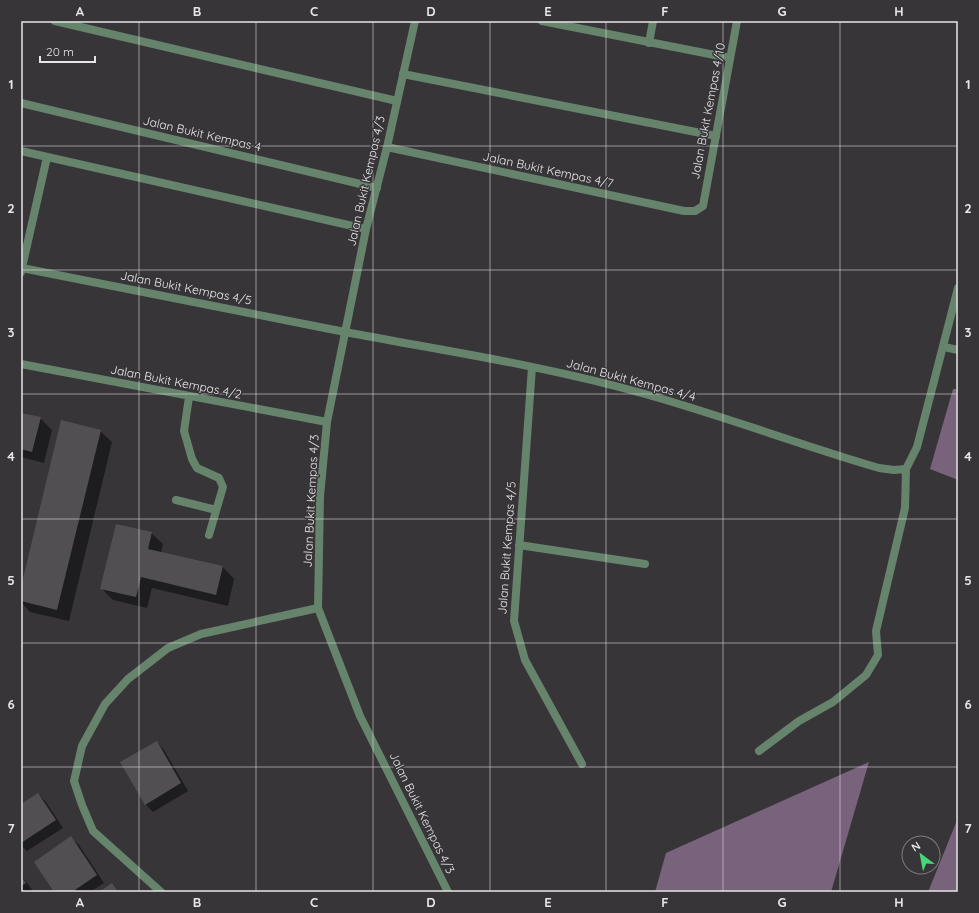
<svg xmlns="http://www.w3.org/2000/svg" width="979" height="913" font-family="Quicksand,sans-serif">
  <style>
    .forest { fill: #78627c }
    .shadow { fill: #0007 }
    .building { fill: #524f53 }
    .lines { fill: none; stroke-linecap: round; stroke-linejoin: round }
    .service { stroke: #66836c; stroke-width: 8 }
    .minor { stroke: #66836c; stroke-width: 8 }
    .grid { fill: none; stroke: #e7e5e7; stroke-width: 1; stroke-opacity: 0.55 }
    .labels { text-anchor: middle; stroke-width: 3; stroke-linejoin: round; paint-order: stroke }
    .street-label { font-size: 12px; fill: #e7e5e7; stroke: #383539 }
    .neatline { fill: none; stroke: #e7e5e7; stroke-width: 1.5 }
    .grid-label { font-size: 13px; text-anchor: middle; font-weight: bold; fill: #e7e5e7 }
  </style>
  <rect width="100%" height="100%" fill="#383539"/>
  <path class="forest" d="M 953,389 L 958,389 L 958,480 L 930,469 Z
    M 869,762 L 831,892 L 655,892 L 666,853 Z
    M 958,818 L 958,892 L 928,892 Z"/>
  <path class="shadow" d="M 21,414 L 40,418 L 52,430 L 44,463 L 21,457 Z
    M 100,431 L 112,442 L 69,621 L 30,612 L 21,602 L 21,591 Z
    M 151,533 L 163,544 L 161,553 L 223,567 L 234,579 L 228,606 L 152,588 L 147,608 L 113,600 L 101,588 Z
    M 157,742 L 164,750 L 188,791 L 153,812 L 145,804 Z
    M 38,794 L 46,802 L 63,828 L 27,851 L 21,845 L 21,805 Z
    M 71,838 L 79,845 L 104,883 L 90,892 L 55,892 Z
    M 21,875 L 33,891 L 31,892 L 21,892 Z"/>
  <path class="building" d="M 21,413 L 41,417 L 32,452 L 21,449 Z
    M 61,420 L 101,430 L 57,610 L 21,601 L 21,587 Z
    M 116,524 L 152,532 L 148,549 L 223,566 L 216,595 L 141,577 L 136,597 L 100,589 Z
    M 157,741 L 181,783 L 145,805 L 120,762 Z
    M 38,793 L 56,820 L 21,843 L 21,804 Z
    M 71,836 L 97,875 L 72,892 L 54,892 L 34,862 Z
    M 21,876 L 26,883 L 21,886 Z
    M 112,883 L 118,892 L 99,892 Z"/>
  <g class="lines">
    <path class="service" d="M 55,21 L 397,101
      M 649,43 L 653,21
      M 403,74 L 716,136
      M 22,268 L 345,332
      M 944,347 L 958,350
      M 189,397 L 184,431 L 192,459 L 197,468 L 219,478 L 223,487 L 209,535
      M 176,500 L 216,510"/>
    <path class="minor" d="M 415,21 L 387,147 L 366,229 L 327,422 L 320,496 L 318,608 L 360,716 L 448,892
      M 542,21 L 730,58
      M 21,103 L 377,188
      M 387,147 L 684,211 L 695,211 L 703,206 L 737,21
      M 21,151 L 366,229
      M 21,272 L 47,157
      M 345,332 C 445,351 547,366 645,394 C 724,416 800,445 879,468 L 894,470 L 906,469
      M 21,364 L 327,422
      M 532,367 L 514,621 L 525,660 L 582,764
      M 519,545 L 645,564
      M 759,751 L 799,721 L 833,702 L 866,675 L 878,655 L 876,631 L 905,508 L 906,469 L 917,447 L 958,288
      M 161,892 L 93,831 L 82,805 L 74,781 L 82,746 L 105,704 L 128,679 L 168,648 L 201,634 L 318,608"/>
  </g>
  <path class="grid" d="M 139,21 L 139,892M 256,21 L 256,892M 373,21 L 373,892M 490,21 L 490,892M 606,21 L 606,892M 723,21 L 723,892M 840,21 L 840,892M 21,146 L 958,146M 21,270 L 958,270M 21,394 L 958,394M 21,519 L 958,519M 21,643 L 958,643M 21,767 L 958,767"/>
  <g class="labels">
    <g class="street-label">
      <text transform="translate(708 111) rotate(-79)" y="4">Jalan Bukit Kempas 4/10</text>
      <text transform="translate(202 134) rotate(13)" y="4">Jalan Bukit Kempas 4</text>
      <text transform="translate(548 170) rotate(12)" y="4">Jalan Bukit Kempas 4/7</text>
      <text transform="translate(366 181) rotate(-77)" y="4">Jalan Bukit Kempas 4/3</text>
      <text transform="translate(186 288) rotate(11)" y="4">Jalan Bukit Kempas 4/5</text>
      <text transform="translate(631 380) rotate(15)" y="4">Jalan Bukit Kempas 4/4</text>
      <text transform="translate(176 382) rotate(11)" y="4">Jalan Bukit Kempas 4/2</text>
      <text transform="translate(311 501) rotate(-87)" y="4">Jalan Bukit Kempas 4/3</text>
      <text transform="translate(507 548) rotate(-86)" y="4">Jalan Bukit Kempas 4/5</text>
      <text transform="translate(422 813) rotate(64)" y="4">Jalan Bukit Kempas 4/3</text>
    </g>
  </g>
  <rect width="979" height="913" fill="none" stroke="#383539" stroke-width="44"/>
  <g transform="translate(921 855) rotate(328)"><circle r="19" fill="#383539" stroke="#7e7b7f"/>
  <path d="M0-3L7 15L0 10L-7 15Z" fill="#48d778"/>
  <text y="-6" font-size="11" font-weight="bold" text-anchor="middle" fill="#e7e5e7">N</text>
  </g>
  <path d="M40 56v6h55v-6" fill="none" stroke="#e7e5e7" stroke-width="2"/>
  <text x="46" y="56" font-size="12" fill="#e7e5e7" stroke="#383539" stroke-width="3" paint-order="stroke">20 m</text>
  <rect x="22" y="22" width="935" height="869" class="neatline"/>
  <g class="grid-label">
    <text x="80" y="16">A</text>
    <text x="197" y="16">B</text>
    <text x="314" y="16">C</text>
    <text x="431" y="16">D</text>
    <text x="548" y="16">E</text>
    <text x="665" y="16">F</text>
    <text x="782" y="16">G</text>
    <text x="899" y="16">H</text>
    <text x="11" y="89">1</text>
    <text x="968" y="89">1</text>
    <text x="11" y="213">2</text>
    <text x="968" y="213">2</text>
    <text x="11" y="337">3</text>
    <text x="968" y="337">3</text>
    <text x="11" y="461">4</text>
    <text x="968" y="461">4</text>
    <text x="11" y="585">5</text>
    <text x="968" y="585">5</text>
    <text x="11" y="709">6</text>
    <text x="968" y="709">6</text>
    <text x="11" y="833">7</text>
    <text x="968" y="833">7</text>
    <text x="80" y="907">A</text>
    <text x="197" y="907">B</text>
    <text x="314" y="907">C</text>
    <text x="431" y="907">D</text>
    <text x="548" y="907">E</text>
    <text x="665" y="907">F</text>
    <text x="782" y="907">G</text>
    <text x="899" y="907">H</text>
  </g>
</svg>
